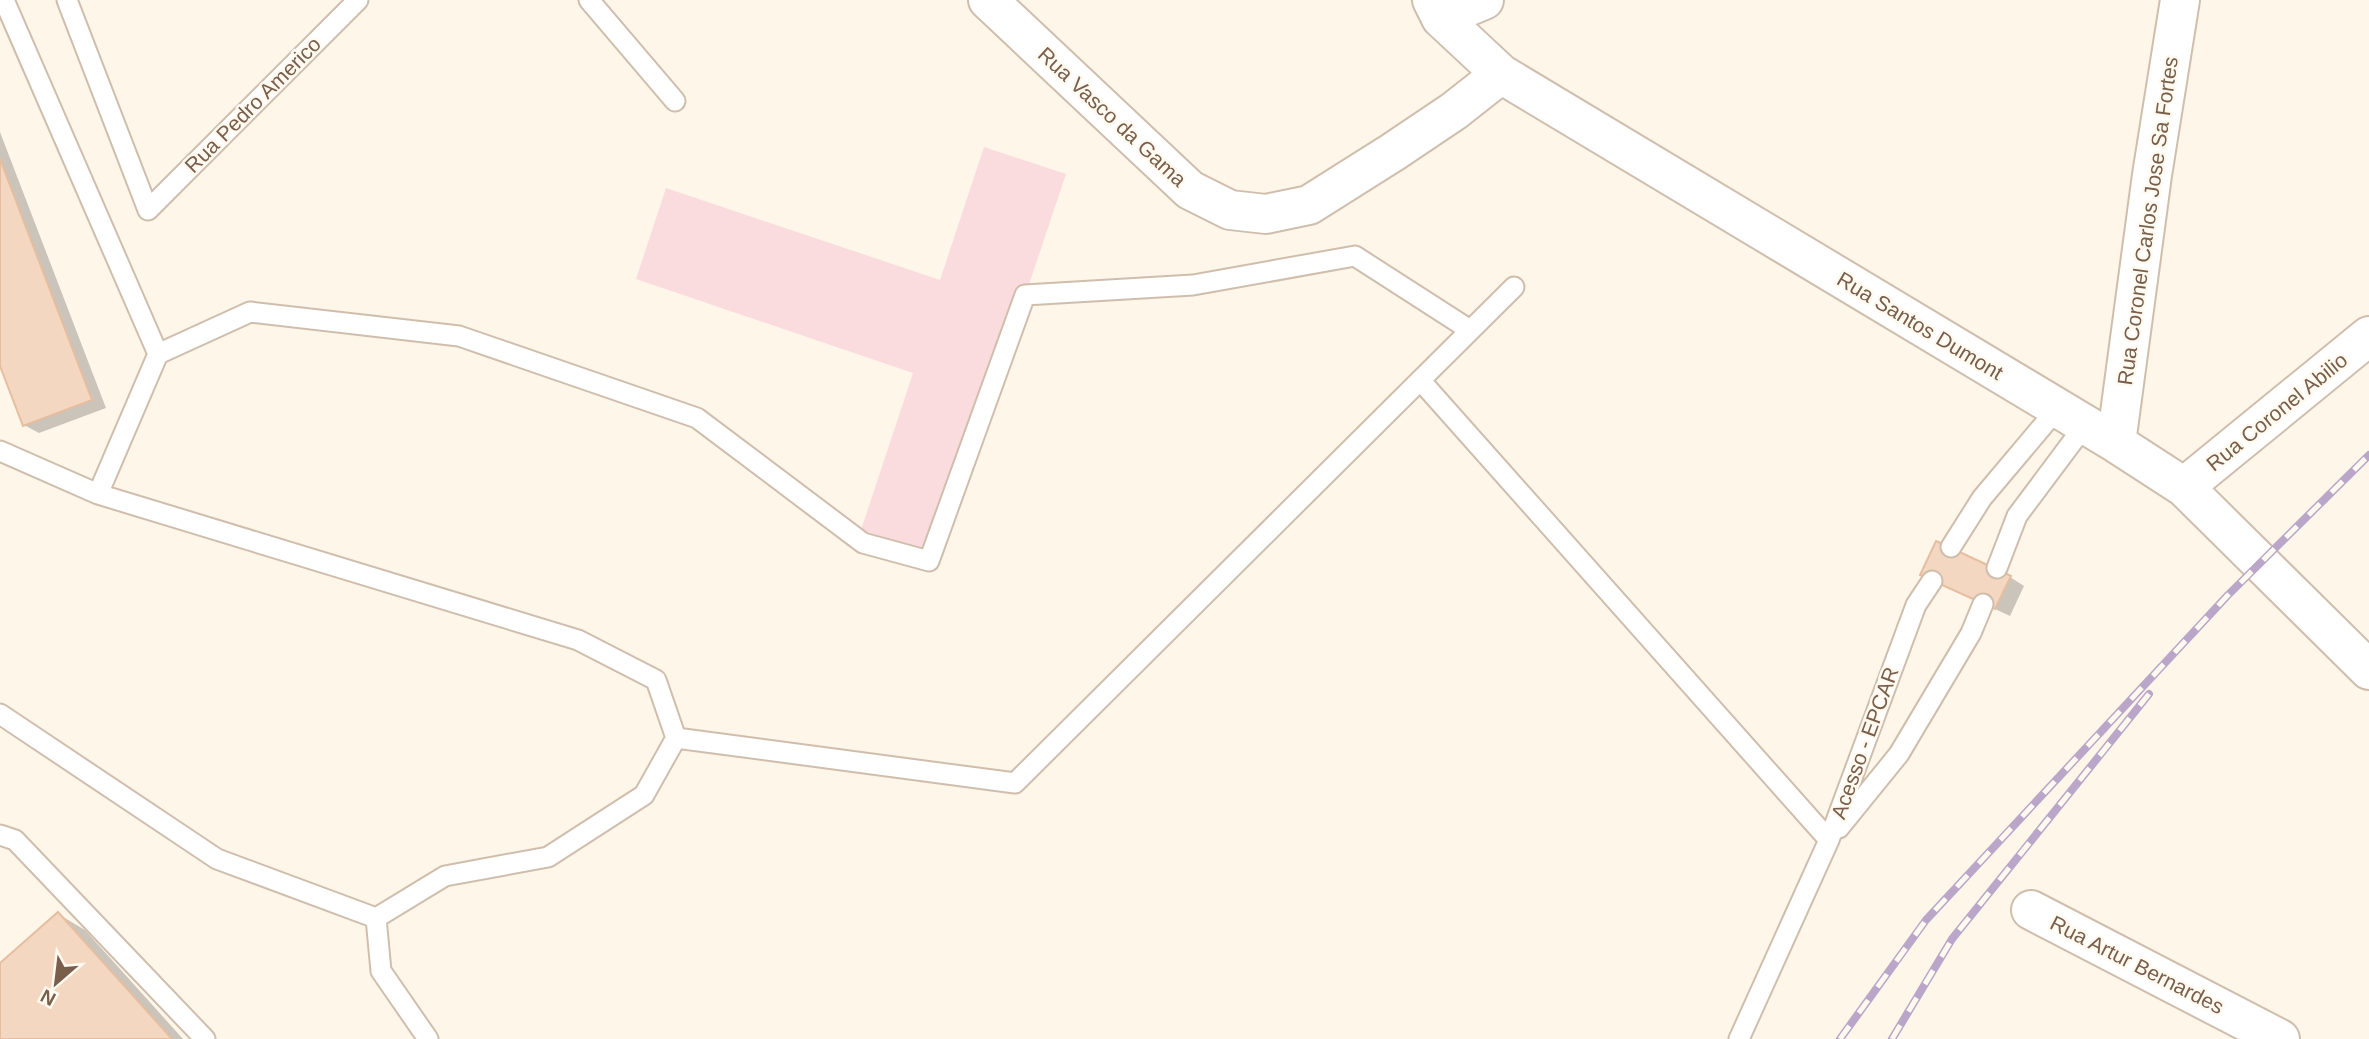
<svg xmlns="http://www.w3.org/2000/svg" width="2369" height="1039" font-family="Arial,sans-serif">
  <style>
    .medical { fill: #fbdcde }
    .shadow { fill: #0003 }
    .building { fill: #f3d7c0; stroke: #e6be9f; stroke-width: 2 }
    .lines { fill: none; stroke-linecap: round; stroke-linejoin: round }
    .lane-casing { stroke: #d0bead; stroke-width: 23 }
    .street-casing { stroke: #d0bead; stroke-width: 42 }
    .lane { stroke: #fff; stroke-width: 19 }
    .street { stroke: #fff; stroke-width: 38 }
    .rail-casing { stroke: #baa6c8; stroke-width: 8 }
    .rail { stroke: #fffaf0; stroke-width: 5; stroke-dasharray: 16; stroke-linecap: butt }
    .labels { text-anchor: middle; stroke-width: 5; stroke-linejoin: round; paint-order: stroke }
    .street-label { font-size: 21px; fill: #795e4b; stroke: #fffaf0 }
  </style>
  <rect width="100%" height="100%" fill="#fdf6e9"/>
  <path class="medical" d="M 984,147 L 1066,174 L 938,556 L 861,530 L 913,373 L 636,279 L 666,188 L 940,280 Z"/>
  <path class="shadow" d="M 0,132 L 106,408 L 39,433 L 24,425 L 0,361 Z
    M 2010,577 L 2024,586 L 2010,616 L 1937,582 Z
    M 58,914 L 85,930 L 183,1039 L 0,1039 L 0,965 Z"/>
  <path class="building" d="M 0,159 L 92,400 L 23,426 L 0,366 Z
    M 1936,541 L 2011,576 L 1995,609 L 1920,575 Z
    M 58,912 L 172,1039 L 0,1039 L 0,963 Z"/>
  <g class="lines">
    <g class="lane-casing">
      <path id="lane" d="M 4,0 L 158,354 L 250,312 L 459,336 L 697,418 L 863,543 L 929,561 L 1025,295 L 1193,285 L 1355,256 L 1470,330
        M 67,0 L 148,210 L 358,0
        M 589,0 L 675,101
        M 1420,380 L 1829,840
        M 0,451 L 98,494 L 578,640 L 656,680 L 676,738 L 644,795 L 548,857 L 445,876 L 376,918 L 381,971 L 428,1039
        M 98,494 L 158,354
        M 1951,547 L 1982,498 L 2057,409
        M 1997,568 L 2017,516 L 2085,425
        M 0,714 L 217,859 L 376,918
        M 676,738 L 1015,783 L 1514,287
        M 1839,828 L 1899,754 L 1971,633 L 1983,604
        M 0,835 L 15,840 L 205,1039
        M 1739,1039 L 1829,840 L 1916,605 L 1932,581"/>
    </g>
    <g class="street-casing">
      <path id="street" d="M 988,0 L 1190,190 L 1230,210 L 1266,214 L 1309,205 L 1393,152 L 1454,111 L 1501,74
        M 1432,0 L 1441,18 L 1501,74 L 2116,443 L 2184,487 L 2369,670
        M 1441,18 L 1484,0
        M 2116,443 L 2152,175 L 2180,0
        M 2184,487 L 2369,336
        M 2031,910 L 2280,1039"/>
    </g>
    <use href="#lane" class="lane"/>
    <use href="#street" class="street"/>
    <g class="rail-casing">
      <path id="rail" d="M 1840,1039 L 1926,920 L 2228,595 L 2369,455
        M 1892,1039 L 1952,939 L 2149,694"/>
    </g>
    <use href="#rail" class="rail"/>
  </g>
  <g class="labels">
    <g class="street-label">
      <text transform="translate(253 105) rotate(-45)" y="7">Rua Pedro Americo</text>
      <text transform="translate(1112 117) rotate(43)" y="7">Rua Vasco da Gama</text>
      <text transform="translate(2148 221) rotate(-82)" y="7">Rua Coronel Carlos Jose Sa Fortes</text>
      <text transform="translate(1920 326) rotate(31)" y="7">Rua Santos Dumont</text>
      <text transform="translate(2277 412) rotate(-39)" y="7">Rua Coronel Abilio</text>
      <text transform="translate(1865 743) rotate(-70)" y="7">Acesso - EPCAR</text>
      <text transform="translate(2137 965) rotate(27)" y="7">Rua Artur Bernardes</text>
    </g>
  </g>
  <g transform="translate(56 983) rotate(208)" stroke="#fffaf0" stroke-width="5" paint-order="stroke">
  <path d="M0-5L12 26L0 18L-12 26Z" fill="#795e4b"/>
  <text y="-10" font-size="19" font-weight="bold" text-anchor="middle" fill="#795e4b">N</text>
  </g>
</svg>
